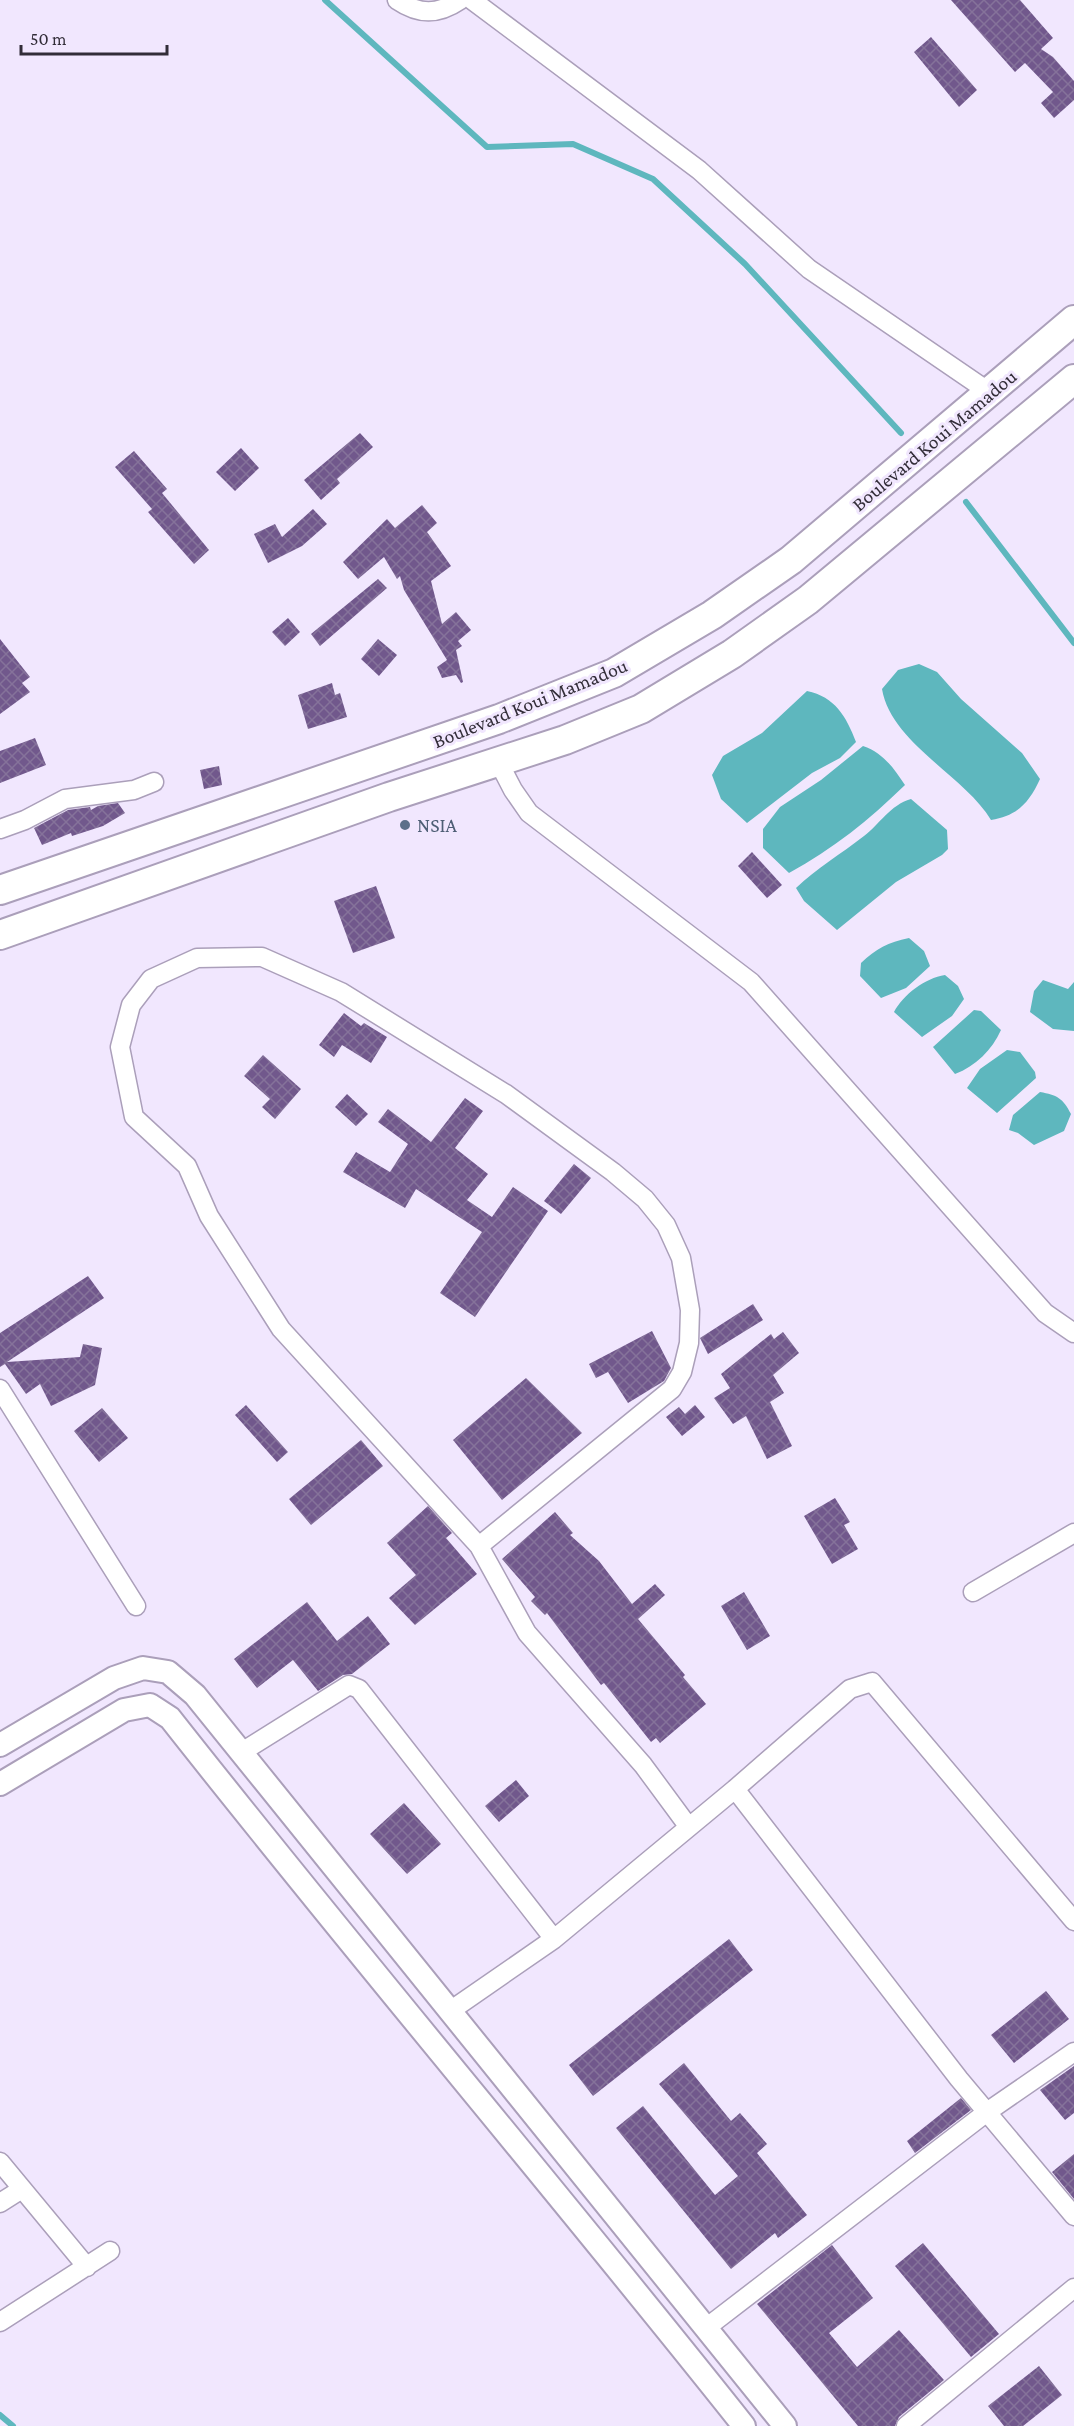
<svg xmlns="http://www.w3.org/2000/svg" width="1074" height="2426" font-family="'Crimson Pro',serif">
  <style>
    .water { fill: #5eb7be }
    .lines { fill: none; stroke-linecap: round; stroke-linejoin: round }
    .stream { stroke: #5eb7be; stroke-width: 6 }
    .building { fill: url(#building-cross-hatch) }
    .minor-casing { stroke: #ab9fba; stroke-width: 21 }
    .tertiary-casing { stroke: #ab9fba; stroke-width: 26 }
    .primary-casing { stroke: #ab9fba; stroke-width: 32 }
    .minor { stroke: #fff; stroke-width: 18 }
    .tertiary { stroke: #fff; stroke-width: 22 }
    .primary { stroke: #fff; stroke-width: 28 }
    .service-dot { fill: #5c6f8a; stroke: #f1e7fe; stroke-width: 2 }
    .labels { text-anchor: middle; stroke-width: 6; stroke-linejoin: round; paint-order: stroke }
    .street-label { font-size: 20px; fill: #322d38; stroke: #f1e7fe }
    .service-label { font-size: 20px; fill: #4e5e75; stroke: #f1e7fe; text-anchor: start }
  </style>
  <defs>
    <pattern id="building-cross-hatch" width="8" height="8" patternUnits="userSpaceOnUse" patternTransform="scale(1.5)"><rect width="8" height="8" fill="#71588c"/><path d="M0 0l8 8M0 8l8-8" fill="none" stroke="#85729a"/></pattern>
  </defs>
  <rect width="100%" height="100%" fill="#f1e7fe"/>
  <path class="water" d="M 919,664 L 937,672 L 961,699 L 1022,753 L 1040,779 C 1029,803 1017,816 991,820 C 965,776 891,743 882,689 L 898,670 Z
    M 807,691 C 835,697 846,716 856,742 L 840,758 L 812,773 L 747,823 L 721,799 L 712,775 L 723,756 L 762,733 Z
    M 863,746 C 883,753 893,767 905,785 C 869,820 833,849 789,873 L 763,848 L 763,829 L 780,807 L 821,780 Z
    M 911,799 L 947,830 L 948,849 L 942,855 L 896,882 L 837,930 L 804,901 L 796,888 C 817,868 841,854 864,836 C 880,824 890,805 911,799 Z
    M 909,938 L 924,951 L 930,966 L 906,988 L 881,998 L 860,976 L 861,963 C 876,949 888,942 909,938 Z
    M 945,975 L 958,986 L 964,999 L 952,1016 L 922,1037 L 894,1012 C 903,995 925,978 945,975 Z
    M 1043,980 L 1068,989 L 1074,982 L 1074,1031 L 1053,1029 L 1030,1012 L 1034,991 Z
    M 974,1010 L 981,1011 L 1001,1030 C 992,1050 976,1066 955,1074 L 933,1047 Z
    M 1007,1050 L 1020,1052 L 1035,1072 L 1036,1078 L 997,1113 L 967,1088 L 980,1069 Z
    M 1040,1092 C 1057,1095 1063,1098 1071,1114 L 1064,1131 L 1034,1145 L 1018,1133 L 1009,1130 L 1013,1115 Z"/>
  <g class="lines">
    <path class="stream" d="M 325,0 L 487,147 L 573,144 L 653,179 L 745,264 L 901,433
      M 966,502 L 1074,643
      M 0,2415 L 13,2426"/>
  </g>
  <path class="building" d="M 951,0 L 1020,0 L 1053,38 L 1041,49 L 1053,57 L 1074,81 L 1074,100 L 1054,118 L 1041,103 L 1053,92 L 1025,63 L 1015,72 Z
    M 931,37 L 977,90 L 959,107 L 914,52 Z
    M 360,433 L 373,447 L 337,479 L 340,483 L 321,500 L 304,480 Z
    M 241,448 L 259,468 L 235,491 L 216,472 Z
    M 134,451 L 167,489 L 162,493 L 209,550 L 194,564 L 148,512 L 152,509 L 115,467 Z
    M 422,505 L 437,523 L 427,532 L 451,566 L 431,581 L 442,624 L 456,612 L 471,630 L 458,641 L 462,646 L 456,650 L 463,682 L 461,683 L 456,675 L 442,678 L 437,667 L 447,660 L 404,590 L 400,576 L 397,579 L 384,557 L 358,579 L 343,562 L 387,519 L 395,528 Z
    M 313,509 L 327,524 L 302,546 L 268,563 L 254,534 L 275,524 L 282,537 Z
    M 378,579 L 387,588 L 320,646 L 311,634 Z
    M 288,618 L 300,632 L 285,646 L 272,632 Z
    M 0,639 L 30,677 L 22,683 L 30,692 L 0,714 Z
    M 378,639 L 397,655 L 379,676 L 361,659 Z
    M 332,683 L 335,695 L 340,693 L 347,717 L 308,729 L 298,695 Z
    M 35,738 L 46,765 L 0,783 L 0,751 Z
    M 219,766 L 222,785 L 204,789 L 200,770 Z
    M 118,803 L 125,813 L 103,826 L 72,836 L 71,833 L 42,845 L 34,828 L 68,810 L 90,807 L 91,810 L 98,806 Z
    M 752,852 L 782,885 L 767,898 L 738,866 Z
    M 376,886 L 395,938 L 353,953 L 334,901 Z
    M 344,1013 L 361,1026 L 364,1023 L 387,1037 L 371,1063 L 342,1045 L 334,1057 L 319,1045 Z
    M 263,1055 L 301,1089 L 275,1119 L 262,1107 L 270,1099 L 244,1076 Z
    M 347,1094 L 368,1114 L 356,1126 L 335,1107 Z
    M 465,1098 L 483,1111 L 455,1148 L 488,1174 L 467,1200 L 492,1217 L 513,1187 L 548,1211 L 475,1317 L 440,1293 L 482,1232 L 416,1189 L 405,1208 L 343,1172 L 356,1152 L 390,1172 L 408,1144 L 378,1122 L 388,1109 L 431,1142 Z
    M 574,1164 L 591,1178 L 561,1214 L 544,1201 Z
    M 88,1276 L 104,1298 L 7,1362 L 80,1357 L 83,1344 L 102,1348 L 95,1385 L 51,1406 L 40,1384 L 26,1394 L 5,1364 L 0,1367 L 0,1333 Z
    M 753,1304 L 763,1320 L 708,1354 L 700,1338 Z
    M 652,1331 L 671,1368 L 664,1381 L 628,1403 L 608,1372 L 596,1378 L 589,1364 Z
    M 783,1332 L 799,1353 L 773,1375 L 784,1393 L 770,1402 L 792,1446 L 767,1459 L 746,1416 L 733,1424 L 714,1398 L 730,1388 L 721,1374 L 771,1334 L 774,1339 Z
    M 526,1378 L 582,1433 L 502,1500 L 453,1440 Z
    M 246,1405 L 288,1452 L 277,1462 L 235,1415 Z
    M 695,1405 L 705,1417 L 682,1436 L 666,1417 L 679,1407 L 685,1414 Z
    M 102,1408 L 128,1438 L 99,1462 L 74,1431 Z
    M 361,1440 L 383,1466 L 311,1525 L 289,1499 Z
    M 835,1498 L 850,1522 L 844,1525 L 858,1549 L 832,1564 L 804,1516 Z
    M 428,1506 L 452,1533 L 446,1538 L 477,1574 L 415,1625 L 389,1598 L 416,1575 L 387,1543 Z
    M 555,1512 L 573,1533 L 570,1535 L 599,1561 L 632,1604 L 655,1584 L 665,1595 L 638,1619 L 685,1675 L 683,1677 L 706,1704 L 660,1743 L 656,1738 L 651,1742 L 604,1683 L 601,1685 L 547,1613 L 545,1615 L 531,1601 L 535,1597 L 502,1559 Z
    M 744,1592 L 770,1636 L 747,1650 L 721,1606 Z
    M 307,1602 L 337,1641 L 368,1616 L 390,1644 L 352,1674 L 343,1675 L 318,1691 L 293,1660 L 257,1688 L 234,1659 Z
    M 516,1780 L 529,1796 L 499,1822 L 485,1806 Z
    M 404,1803 L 441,1844 L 407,1874 L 370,1834 Z
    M 729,1939 L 753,1970 L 593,2096 L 569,2065 Z
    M 1046,1991 L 1069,2019 L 1014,2063 L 991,2035 Z
    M 684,2063 L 731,2121 L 740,2113 L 767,2144 L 757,2153 L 807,2215 L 778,2238 L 775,2233 L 731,2269 L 616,2128 L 643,2106 L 715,2195 L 738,2176 L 659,2084 Z
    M 1074,2066 L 1074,2113 L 1065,2120 L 1040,2090 Z
    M 961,2098 L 971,2110 L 915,2153 L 907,2141 Z
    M 1074,2154 L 1074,2199 L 1052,2172 Z
    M 923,2243 L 999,2334 L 971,2357 L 895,2266 Z
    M 832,2245 L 873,2298 L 829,2333 L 857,2367 L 899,2330 L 944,2380 L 899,2417 L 895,2426 L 858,2426 L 757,2304 Z
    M 1039,2366 L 1062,2395 L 1023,2426 L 1004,2426 L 988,2406 Z"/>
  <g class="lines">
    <g class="minor-casing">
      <path id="minor" d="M 397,0 C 419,15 438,15 460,0
        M 472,0 L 699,170 L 809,269 L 989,392
        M 499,763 L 513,790 L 529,813 L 751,982 L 1045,1313 L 1074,1333
        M 0,829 L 25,820 L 65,799 L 134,790 L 154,782
        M 0,1389 L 136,1606
        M 479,1546 L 672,1389 L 682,1372 L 689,1343 L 690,1310 L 681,1258 L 666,1225 L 645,1199 L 613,1172 L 506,1094 L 341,992 L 262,957 L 197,958 L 151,979 L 131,1005 L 120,1047 L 134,1117 L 187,1166 L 209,1216 L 281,1329 L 479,1546 L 527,1633 L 643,1765 L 688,1826
        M 973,1592 L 1074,1533
        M 242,1752 L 349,1685 L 359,1689 L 554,1939
        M 735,1789 L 850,1689 L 872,1682 L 1074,1921
        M 450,2011 L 554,1939 L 735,1789 L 959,2079 L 1074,2216
        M 0,2162 L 87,2267
        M 0,2203 L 22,2189
        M 0,2322 L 110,2251
        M 706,2328 L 987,2112 L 1074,2052
        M 906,2426 L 1074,2288"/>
    </g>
    <g class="tertiary-casing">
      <path id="tertiary" d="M 0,1745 L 114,1678 L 143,1668 L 168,1672 L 195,1695 L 785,2426
        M 0,1784 L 124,1710 L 150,1705 L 170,1718 C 358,1957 555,2188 744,2426"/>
    </g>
    <g class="primary-casing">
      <path id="primary" d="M 0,890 L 499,719 L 614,673 L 712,615 L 791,560 L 1074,320
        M 0,935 L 389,797 L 565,740 L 641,709 L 732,654 L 808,600 L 1074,379"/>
    </g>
    <use href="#minor" class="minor"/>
    <use href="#tertiary" class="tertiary"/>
    <use href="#primary" class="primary"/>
  </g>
  <circle class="service-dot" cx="405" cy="825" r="6"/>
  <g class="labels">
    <g class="street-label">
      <text transform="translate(934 440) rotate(-40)" y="7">Boulevard Koui Mamadou</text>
      <text transform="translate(530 703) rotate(-22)" y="7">Boulevard Koui Mamadou</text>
    </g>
    <g class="service-label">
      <text x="417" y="832">NSIA</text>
    </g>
  </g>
  <path d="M21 45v9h146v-9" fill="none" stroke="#322d38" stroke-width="3"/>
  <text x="30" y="45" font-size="18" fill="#322d38" stroke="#f1e7fe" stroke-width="4.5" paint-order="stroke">50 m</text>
</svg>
